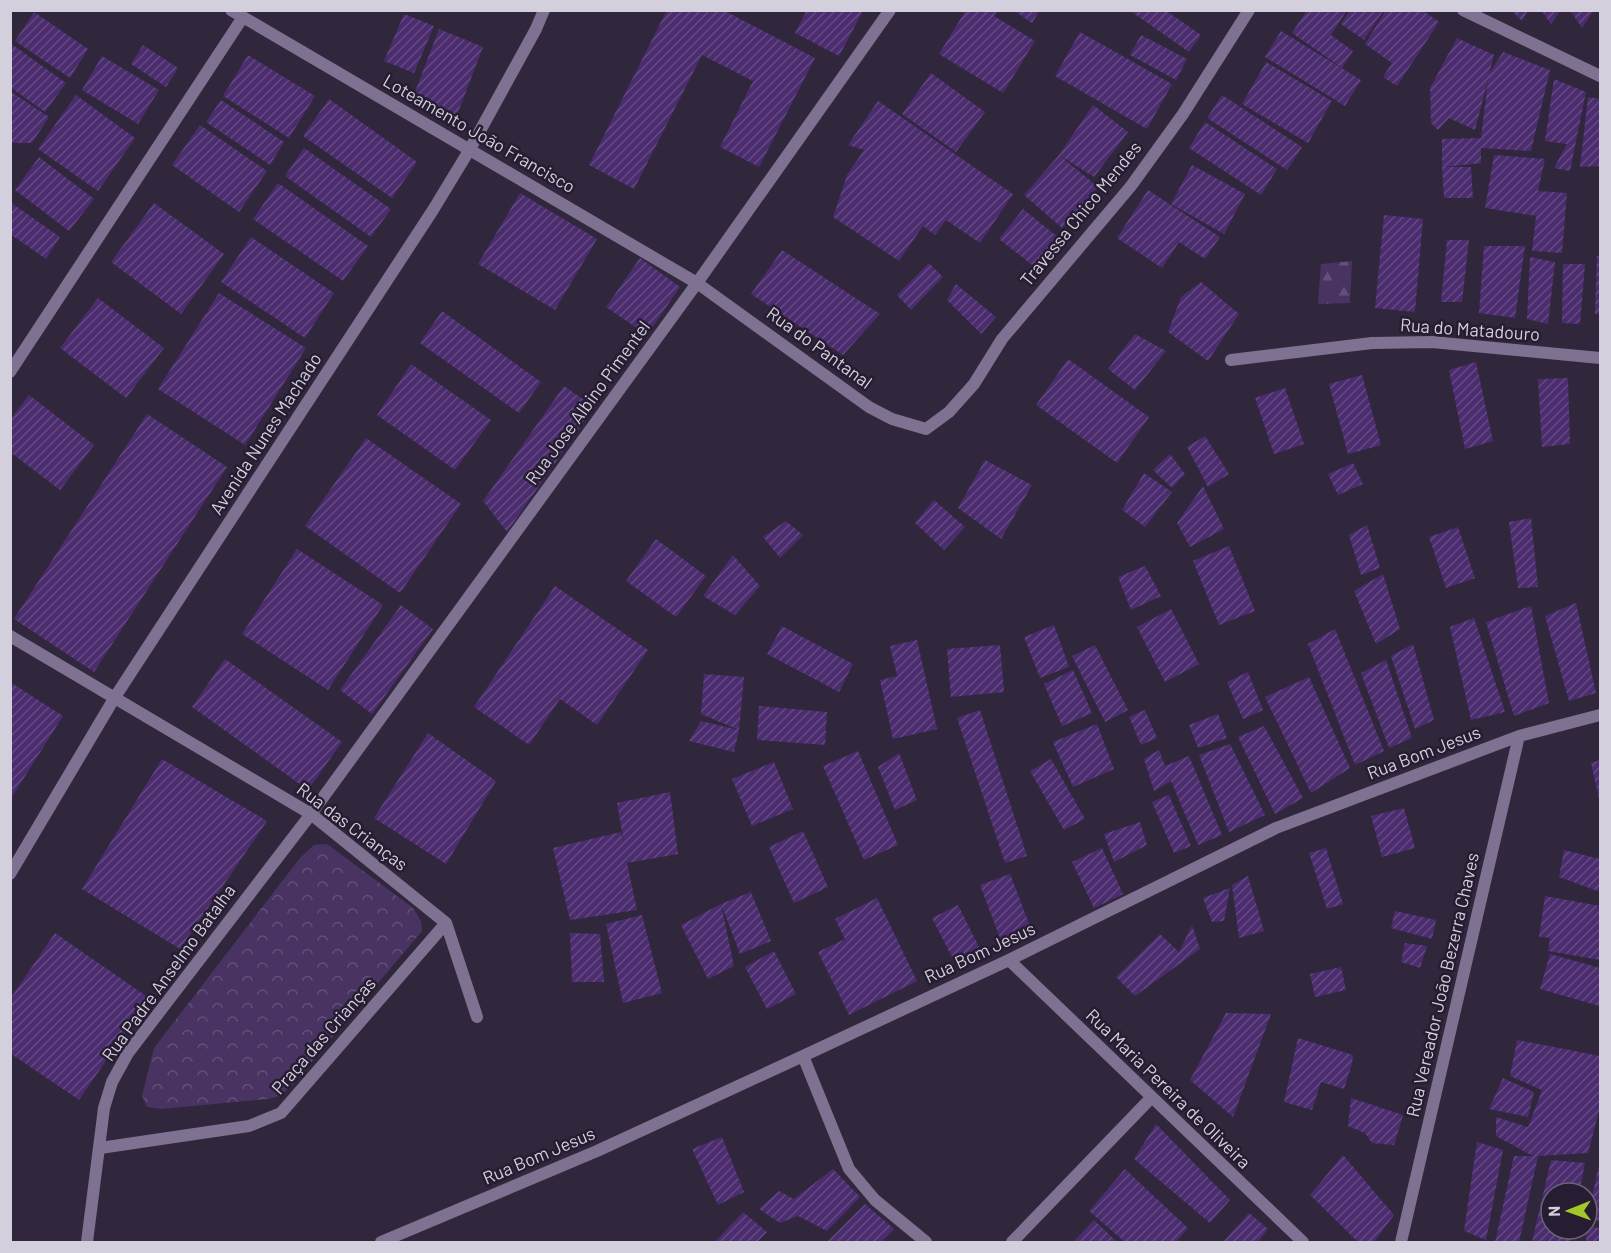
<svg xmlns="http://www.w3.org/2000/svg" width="1611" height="1253" font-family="Barlow,sans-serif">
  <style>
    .forest { fill: url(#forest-firs) }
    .park { fill: url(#park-crowns) }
    .building { fill: url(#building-hatch) }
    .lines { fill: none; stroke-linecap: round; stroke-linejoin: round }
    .minor { stroke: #7e7191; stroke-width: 12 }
    .tertiary { stroke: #7e7191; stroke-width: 12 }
    .labels { text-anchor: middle; stroke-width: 5; stroke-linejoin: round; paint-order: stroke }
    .street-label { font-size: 18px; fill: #d4cfdd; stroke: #261d32 }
  </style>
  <defs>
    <pattern id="forest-firs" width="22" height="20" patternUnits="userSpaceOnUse" patternTransform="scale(1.5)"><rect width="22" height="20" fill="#493363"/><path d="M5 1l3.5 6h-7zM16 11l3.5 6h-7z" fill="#625079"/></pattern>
    <pattern id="park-crowns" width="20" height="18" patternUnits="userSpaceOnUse" patternTransform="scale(1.5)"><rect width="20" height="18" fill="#493363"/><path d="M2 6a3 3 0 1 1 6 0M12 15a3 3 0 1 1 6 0" fill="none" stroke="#625079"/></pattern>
    <pattern id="building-hatch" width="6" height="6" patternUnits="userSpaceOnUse" patternTransform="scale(1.5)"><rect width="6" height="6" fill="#4b2c6e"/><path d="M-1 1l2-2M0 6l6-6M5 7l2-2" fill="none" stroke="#644a82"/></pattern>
  </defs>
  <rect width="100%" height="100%" fill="#30273d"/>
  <path class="forest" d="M 1352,261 L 1350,303 L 1318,304 L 1321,264 Z"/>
  <path class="park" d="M 327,844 L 413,908 L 421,921 L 422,931 L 292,1085 L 280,1096 L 268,1099 L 161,1109 L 147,1107 L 142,1096 L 154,1048 L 300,858 L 314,845 Z"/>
  <path class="building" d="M 667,10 L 723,10 L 815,58 L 759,167 L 720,147 L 753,81 L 702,55 L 634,189 L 589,165 Z
    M 807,10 L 858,10 L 862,13 L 839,56 L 795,33 Z
    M 966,10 L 998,10 L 994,16 L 1035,41 L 1003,93 L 939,54 Z
    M 1013,10 L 1040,10 L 1032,23 Z
    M 1129,10 L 1165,10 L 1201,35 L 1189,52 Z
    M 1307,10 L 1347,10 L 1331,35 L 1353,51 L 1342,68 L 1292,33 Z
    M 1350,10 L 1384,10 L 1364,40 L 1341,24 Z
    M 1386,10 L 1422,10 L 1439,22 L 1397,86 L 1383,77 L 1392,63 L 1365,44 Z
    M 1511,10 L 1528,10 L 1522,21 Z
    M 1541,10 L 1561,10 L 1551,24 Z
    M 1570,10 L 1594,10 L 1582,28 Z
    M 34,12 L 88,49 L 70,78 L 15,41 Z
    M 404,14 L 434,26 L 414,73 L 384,61 Z
    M 439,29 L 483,47 L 457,115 L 413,97 Z
    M 1281,31 L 1361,80 L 1345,106 L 1265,57 Z
    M 1080,32 L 1172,84 L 1147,129 L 1055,76 Z
    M 1141,35 L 1187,59 L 1176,80 L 1130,55 Z
    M 1457,38 L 1494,55 L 1489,74 L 1503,52 L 1550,70 L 1531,151 L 1481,148 L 1481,163 L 1444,167 L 1471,167 L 1473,198 L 1444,198 L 1442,167 L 1442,139 L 1481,138 L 1488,80 L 1475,130 L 1449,118 L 1438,130 L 1431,123 L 1430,88 Z
    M 10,43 L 66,83 L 45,112 L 10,87 Z
    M 143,45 L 178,68 L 166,87 L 131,64 Z
    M 248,55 L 315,96 L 289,138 L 223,96 Z
    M 102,56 L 159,90 L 138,124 L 82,90 Z
    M 1266,62 L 1332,101 L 1308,143 L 1242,104 Z
    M 931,73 L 985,112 L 956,152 L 902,114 Z
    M 1554,79 L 1586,92 L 1570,171 L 1554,168 L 1567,144 L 1545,141 Z
    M 10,91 L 49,117 L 32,143 L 10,143 Z
    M 76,95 L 135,138 L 98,191 L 38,149 Z
    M 1222,95 L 1302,147 L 1287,170 L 1207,118 Z
    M 1588,97 L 1600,99 L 1600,166 L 1580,167 Z
    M 329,99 L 417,162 L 392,198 L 303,136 Z
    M 221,100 L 284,142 L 270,165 L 206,122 Z
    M 878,101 L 1013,194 L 980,243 L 946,220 L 935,235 L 923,226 L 899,261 L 833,217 L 847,175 L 864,150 L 848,145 Z
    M 1093,105 L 1128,132 L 1094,177 L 1059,155 L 1098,187 L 1062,228 L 1024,195 L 1059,155 Z
    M 1205,122 L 1277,169 L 1261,195 L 1189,148 Z
    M 200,125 L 267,171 L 239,212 L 172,165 Z
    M 304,148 L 391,209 L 371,237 L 285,176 Z
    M 1494,155 L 1545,159 L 1538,191 L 1567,193 L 1562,253 L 1532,251 L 1536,216 L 1485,208 Z
    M 39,157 L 94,199 L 69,231 L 15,190 Z
    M 1192,165 L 1245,194 L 1224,234 L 1171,204 Z
    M 278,183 L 368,246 L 343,281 L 253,219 Z
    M 1148,190 L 1220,237 L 1205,259 L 1179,242 L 1162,268 L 1117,238 Z
    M 520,193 L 597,239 L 555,310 L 478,264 Z
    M 10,202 L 60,237 L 46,259 L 10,234 Z
    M 154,203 L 224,254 L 181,314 L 111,262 Z
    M 1023,209 L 1059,238 L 1036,268 L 999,239 Z
    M 1384,215 L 1423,219 L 1415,312 L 1375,308 Z
    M 251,237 L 334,293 L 305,338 L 221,282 Z
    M 1447,240 L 1469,240 L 1462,302 L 1441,302 Z
    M 1484,246 L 1525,246 L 1515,318 L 1479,313 Z
    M 782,250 L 880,314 L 843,355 L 751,294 Z
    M 1597,256 L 1600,256 L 1600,314 L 1595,314 Z
    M 1530,257 L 1555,262 L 1548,324 L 1527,319 Z
    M 640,258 L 680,287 L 647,335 L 606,307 Z
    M 929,263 L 943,277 L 911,310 L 897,295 Z
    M 1563,264 L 1585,264 L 1580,324 L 1562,323 Z
    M 1201,282 L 1239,314 L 1208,361 L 1168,332 L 1181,297 Z
    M 956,284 L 996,317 L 981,334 L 947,300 Z
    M 219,293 L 306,348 L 245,445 L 158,389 Z
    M 98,298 L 164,348 L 126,398 L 60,348 Z
    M 442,311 L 541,382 L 519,413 L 420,343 Z
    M 1135,334 L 1166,351 L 1135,390 L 1108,369 Z
    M 1068,359 L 1149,417 L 1117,463 L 1036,405 Z
    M 1476,362 L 1493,441 L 1465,449 L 1449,370 Z
    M 411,364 L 491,420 L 455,470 L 377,415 Z
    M 1362,375 L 1381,445 L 1348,454 L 1329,384 Z
    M 1568,378 L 1570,444 L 1542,447 L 1538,379 Z
    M 564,386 L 594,407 L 507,532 L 483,501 Z
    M 1285,388 L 1304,444 L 1274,454 L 1255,398 Z
    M 29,395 L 94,445 L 60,490 L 10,452 L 10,420 Z
    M 147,414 L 227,467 L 94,672 L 14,619 Z
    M 1205,436 L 1229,474 L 1208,487 L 1187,447 Z
    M 366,438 L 461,504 L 400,593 L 305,526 Z
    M 1170,454 L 1185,474 L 1172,488 L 1153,470 Z
    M 985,460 L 1032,485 L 1001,539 L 958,508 Z
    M 1353,463 L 1363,484 L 1338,495 L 1328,474 Z
    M 1144,473 L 1172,492 L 1145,527 L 1122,510 Z
    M 1203,486 L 1224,529 L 1190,547 L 1177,523 Z
    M 934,500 L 965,527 L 944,550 L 915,523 Z
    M 1531,518 L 1538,587 L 1518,588 L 1509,522 Z
    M 786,521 L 803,535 L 780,558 L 763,537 Z
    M 1367,525 L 1380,568 L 1361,575 L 1349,535 Z
    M 1458,527 L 1475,578 L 1446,588 L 1429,537 Z
    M 656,539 L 706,576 L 676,617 L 626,581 Z
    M 1229,546 L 1255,611 L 1219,625 L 1193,561 Z
    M 297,549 L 383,605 L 328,690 L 242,634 Z
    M 733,555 L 760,586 L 735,615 L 703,596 Z
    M 1145,566 L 1161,596 L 1131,610 L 1118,577 Z
    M 1383,574 L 1400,629 L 1376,644 L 1354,591 Z
    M 555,586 L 648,650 L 597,725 L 560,699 L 529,745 L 474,707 Z
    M 1576,603 L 1596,693 L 1569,701 L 1545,616 Z
    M 401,605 L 433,629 L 372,714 L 340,690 Z
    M 1531,606 L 1549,703 L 1514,716 L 1486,622 Z
    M 1171,609 L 1199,664 L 1165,682 L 1137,627 Z
    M 1474,618 L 1505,712 L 1471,720 L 1450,627 Z
    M 1054,625 L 1069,667 L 1040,678 L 1024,637 Z
    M 782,626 L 853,664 L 839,692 L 767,654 Z
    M 1335,629 L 1384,751 L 1355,765 L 1308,644 Z
    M 917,640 L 937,729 L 893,739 L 880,680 L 897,676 L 890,646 Z
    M 1413,644 L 1434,720 L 1415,729 L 1391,656 Z
    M 1000,645 L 1004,692 L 951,697 L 947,649 Z
    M 1095,645 L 1128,710 L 1105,722 L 1072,656 Z
    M 225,659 L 342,742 L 308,790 L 192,707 Z
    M 1386,660 L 1412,738 L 1389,748 L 1361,673 Z
    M 1073,670 L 1092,713 L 1062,726 L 1044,684 Z
    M 1248,672 L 1263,710 L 1243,719 L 1227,682 Z
    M 704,674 L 744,677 L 739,730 L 701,714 Z
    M 1309,677 L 1350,768 L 1311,793 L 1265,697 Z
    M 10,682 L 63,716 L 10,800 Z
    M 759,706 L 827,712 L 825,745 L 757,740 Z
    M 980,710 L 1027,856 L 1005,863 L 957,718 Z
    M 1145,710 L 1157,738 L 1141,745 L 1129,717 Z
    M 1218,714 L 1227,738 L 1198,748 L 1189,725 Z
    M 701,721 L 739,730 L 734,752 L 689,741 Z
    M 1097,724 L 1114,769 L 1073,787 L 1053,742 Z
    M 1264,726 L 1303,798 L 1275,814 L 1238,737 Z
    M 428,733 L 496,781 L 446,864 L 374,818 Z
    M 1230,744 L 1265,815 L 1229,832 L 1199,755 Z
    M 1159,750 L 1165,766 L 1189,756 L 1222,835 L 1198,845 L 1171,781 L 1154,791 L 1144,759 Z
    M 858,751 L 898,845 L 864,860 L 823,766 Z
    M 899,753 L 917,800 L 895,810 L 878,767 Z
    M 162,759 L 267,821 L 180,949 L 82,889 Z
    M 1051,759 L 1085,819 L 1064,830 L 1030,771 Z
    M 1600,760 L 1600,803 L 1591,763 Z
    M 774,762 L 793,809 L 752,826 L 732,779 Z
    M 670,792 L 678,854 L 627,863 L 637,910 L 570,920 L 553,848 L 621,832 L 624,843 L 617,803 Z
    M 1169,795 L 1191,846 L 1174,853 L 1152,802 Z
    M 1404,808 L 1415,848 L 1382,857 L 1371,816 Z
    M 1140,822 L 1147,845 L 1114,862 L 1104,834 Z
    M 803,831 L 828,887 L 794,903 L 769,847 Z
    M 1102,848 L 1123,894 L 1094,908 L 1072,862 Z
    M 1326,848 L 1343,904 L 1327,909 L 1309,853 Z
    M 1564,850 L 1600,859 L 1600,892 L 1559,877 Z
    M 1010,874 L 1033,934 L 1003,946 L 980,885 Z
    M 1248,876 L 1264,931 L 1239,938 L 1232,885 Z
    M 1230,888 L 1224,921 L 1212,922 L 1203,898 Z
    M 751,892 L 771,941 L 740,954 L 721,904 L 734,966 L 708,979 L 681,925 L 721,904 Z
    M 1545,896 L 1600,906 L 1600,960 L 1548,951 L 1550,938 L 1539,937 Z
    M 877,898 L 917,981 L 849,1015 L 818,952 L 845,939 L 835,919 Z
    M 958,905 L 979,947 L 954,961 L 932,918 Z
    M 1395,911 L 1436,920 L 1432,939 L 1391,928 Z
    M 642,915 L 662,993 L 623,1003 L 606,924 Z
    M 1192,925 L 1200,949 L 1135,996 L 1116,977 L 1160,934 L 1179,952 Z
    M 55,933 L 149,998 L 79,1100 L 10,1053 L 10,999 Z
    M 570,933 L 600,934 L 604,982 L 572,982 Z
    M 1405,943 L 1427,946 L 1420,968 L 1401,962 Z
    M 774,951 L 796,994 L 767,1009 L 745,967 Z
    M 1550,954 L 1600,968 L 1599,1006 L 1540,989 Z
    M 1341,967 L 1346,990 L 1315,997 L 1310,974 Z
    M 1226,1013 L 1271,1014 L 1233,1117 L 1190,1080 Z
    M 1298,1038 L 1353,1055 L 1352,1064 L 1344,1089 L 1321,1082 L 1312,1110 L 1284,1102 Z
    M 1517,1040 L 1600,1056 L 1600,1107 L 1588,1153 L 1538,1156 L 1519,1242 L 1495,1242 L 1514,1156 L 1533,1156 L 1496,1136 L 1496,1117 L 1528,1127 L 1542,1090 L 1510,1076 Z
    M 1503,1078 L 1534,1092 L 1528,1117 L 1489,1109 Z
    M 1351,1098 L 1403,1115 L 1394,1145 L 1372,1143 L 1365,1133 L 1348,1126 Z
    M 1156,1124 L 1230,1200 L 1210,1223 L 1134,1159 Z
    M 722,1137 L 744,1192 L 718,1205 L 692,1149 Z
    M 1477,1142 L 1503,1150 L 1486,1240 L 1464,1231 Z
    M 1343,1155 L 1394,1215 L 1374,1242 L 1358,1242 L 1310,1195 Z
    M 1551,1160 L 1585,1163 L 1579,1193 L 1551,1193 L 1551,1229 L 1571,1229 L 1569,1242 L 1532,1242 Z
    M 1600,1161 L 1600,1221 L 1587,1219 Z
    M 833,1169 L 860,1197 L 827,1231 L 798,1216 L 780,1223 L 759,1209 L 779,1191 L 794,1199 Z
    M 1125,1169 L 1188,1228 L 1176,1242 L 1125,1242 L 1089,1211 Z
    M 865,1204 L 894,1229 L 881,1242 L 827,1242 Z
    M 743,1212 L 767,1232 L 757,1242 L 715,1242 Z
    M 1249,1213 L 1268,1229 L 1258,1242 L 1223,1242 Z
    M 1094,1220 L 1117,1242 L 1073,1242 Z
    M 1587,1226 L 1600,1228 L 1600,1242 L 1586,1242 Z"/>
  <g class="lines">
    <path class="minor" d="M 231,10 L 697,283 L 869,407 L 892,419 L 926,429 L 949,412 L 974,384 L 1002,339 L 1131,186 L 1183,114 L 1249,10
      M 1463,10 L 1600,76
      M 1231,360 L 1372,343 L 1432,342 L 1600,358
      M 10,372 L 243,17
      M 10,636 L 311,814 L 446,923 L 477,1017
      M 1009,960 L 1303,1242
      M 803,1056 L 849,1169 L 875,1200 L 926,1242
      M 100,1148 L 249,1126 L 281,1113 L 446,923
      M 87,1242 L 104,1108 L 112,1082 L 128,1053 L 311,814 L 697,283 L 890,10
      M 381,1242 L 597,1151 L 803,1056 L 1009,960 L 1276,828 L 1519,736 L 1600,715
      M 1012,1242 L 1151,1098
      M 1401,1242 L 1519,736"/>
    <path class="tertiary" d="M 10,874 L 115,697 L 433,210 L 470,149 L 536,29 L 544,10"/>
  </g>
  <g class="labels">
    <g class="street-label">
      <text transform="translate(479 134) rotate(30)" y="6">Loteamento João Francisco</text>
      <text transform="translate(1081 214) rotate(-51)" y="6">Travessa Chico Mendes</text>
      <text transform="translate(1470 330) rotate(4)" y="6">Rua do Matadouro</text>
      <text transform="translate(819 348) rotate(36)" y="6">Rua do Pantanal</text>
      <text transform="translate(588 403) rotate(-54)" y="6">Rua Jose Albino Pimentel</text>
      <text transform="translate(266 434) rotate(-57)" y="6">Avenida Nunes Machado</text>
      <text transform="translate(1424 753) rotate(-21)" y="6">Rua Bom Jesus</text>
      <text transform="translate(352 827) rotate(37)" y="6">Rua das Crianças</text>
      <text transform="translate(980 953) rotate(-25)" y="6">Rua Bom Jesus</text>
      <text transform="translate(169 973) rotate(-54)" y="6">Rua Padre Anselmo Batalha</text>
      <text transform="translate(1443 985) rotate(-77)" y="6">Rua Vereador João Bezerra Chaves</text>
      <text transform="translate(324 1036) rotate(-49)" y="6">Praça das Crianças</text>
      <text transform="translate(1168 1089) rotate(44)" y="6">Rua Maria Pereira de Oliveira</text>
      <text transform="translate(539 1156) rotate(-23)" y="6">Rua Bom Jesus</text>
    </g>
  </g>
  <rect width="1611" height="1253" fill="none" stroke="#d4cfdd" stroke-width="24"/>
  <g transform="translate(1569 1211) rotate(269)"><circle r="28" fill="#261d32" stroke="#6c6476" stroke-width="1.5"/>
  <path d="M0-4.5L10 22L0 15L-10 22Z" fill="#a2c929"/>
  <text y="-9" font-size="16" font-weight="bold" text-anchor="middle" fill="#d4cfdd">N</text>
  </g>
</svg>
